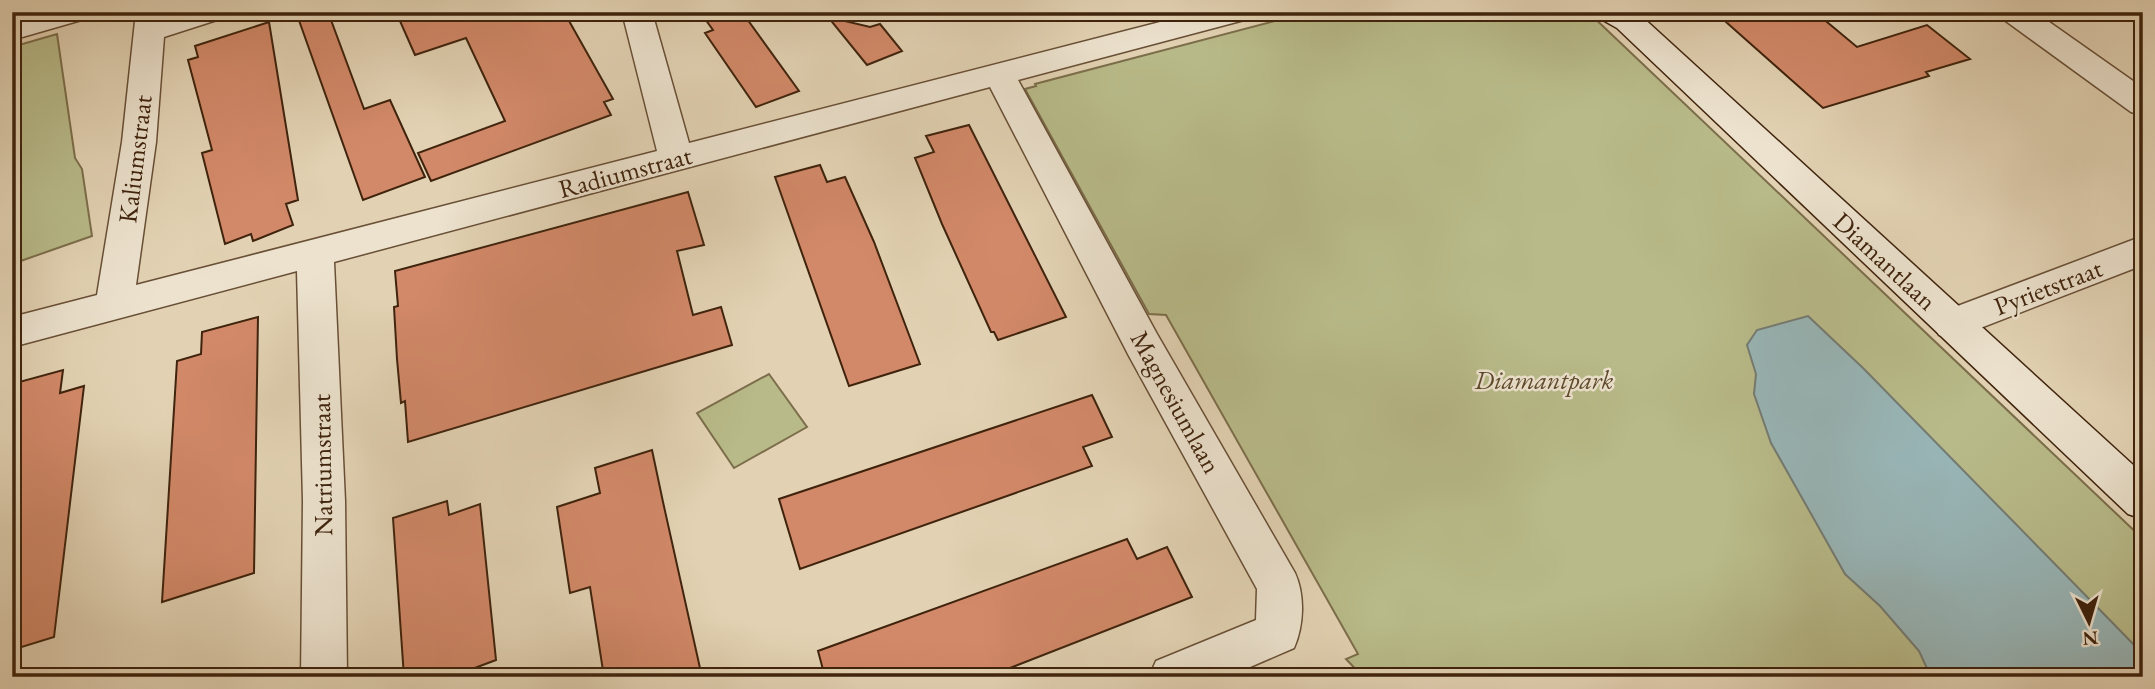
<svg xmlns="http://www.w3.org/2000/svg" width="2155" height="689" font-family="'EB Garamond',serif">
  <style>
    .green { fill: #b8ba89; stroke: #7c6e4b; stroke-width: 2 }
    .water { fill: #98b5b6; stroke: #747b72; stroke-width: 2 }
    .building { fill: #d28969; stroke: #3f230d; stroke-width: 2 }
    .lines { fill: none; stroke-linecap: round; stroke-linejoin: round }
    .street-casing { stroke: #684f36; stroke-width: 3 }
    .secondary-casing { stroke: #3f230d; stroke-width: 3 }
    .street { fill: #ece2ce; fill-rule: evenodd }
    .secondary { fill: #ece2ce; fill-rule: evenodd }
    .labels { text-anchor: middle; stroke-width: 5; stroke-linejoin: round; paint-order: stroke }
    .street-label { font-size: 26px; fill: #3f230d; stroke: #ece2ce }
    .park-label { font-size: 26px; font-style: italic; fill: #5d492c; stroke: #ece2ce }
  </style>
  <rect width="100%" height="100%" fill="#e2d2b3"/>
  <filter id="stains"><feTurbulence type="fractalNoise" baseFrequency=".00286" numOctaves="4"/><feColorMatrix values="0 0 0 0 .2 0 0 0 0 .09 0 0 0 0 .02 0 0 0 .5 -.17"/></filter>
  <radialGradient id="worn" r=".72"><stop offset=".6" stop-color="#630" stop-opacity="0"/><stop offset="1" stop-color="#630" stop-opacity=".3"/></radialGradient>
  <path class="green" d="M 1309,12 L 1588,12 L 2143,539 L 2143,677 L 1363,677 L 1346,659 L 1358,654 L 1166,315 L 1149,314 L 1025,89 L 1036,86 L 1035,84 Z
    M 57,34 L 75,158 L 82,169 L 92,236 L 12,264 L 12,47 Z
    M 769,374 L 807,427 L 734,468 L 697,413 Z"/>
  <path class="water" d="M 1808,316 L 1864,369 L 2143,654 L 2143,677 L 1931,677 L 1919,651 L 1880,606 L 1845,574 L 1771,443 L 1754,394 L 1756,374 L 1747,345 L 1757,330 Z"/>
  <path class="building" d="M 296,12 L 328,12 L 364,109 L 390,100 L 425,177 L 363,200 Z
    M 396,12 L 564,12 L 613,99 L 604,102 L 611,115 L 431,181 L 418,153 L 505,121 L 466,38 L 415,55 Z
    M 700,12 L 742,12 L 799,91 L 756,107 L 705,33 L 713,30 Z
    M 1761,12 L 1815,12 L 1857,47 L 1927,25 L 1970,59 L 1926,72 L 1929,76 L 1823,108 L 1726,22 Z
    M 828,17 L 870,27 L 880,24 L 902,51 L 867,65 Z
    M 269,22 L 298,200 L 286,204 L 293,225 L 253,241 L 251,234 L 225,244 L 202,153 L 212,150 L 188,60 L 198,57 L 195,46 Z
    M 969,125 L 1066,317 L 998,340 L 994,332 L 991,332 L 942,224 L 915,158 L 934,152 L 926,136 Z
    M 820,165 L 827,182 L 845,177 L 874,242 L 920,364 L 849,386 L 775,177 Z
    M 688,192 L 704,245 L 677,251 L 693,315 L 721,307 L 732,345 L 408,442 L 405,401 L 401,403 L 397,359 L 394,307 L 398,306 L 395,271 Z
    M 258,317 L 254,573 L 162,602 L 177,361 L 201,354 L 202,332 Z
    M 63,370 L 60,393 L 84,386 L 54,637 L 12,650 L 12,384 Z
    M 1092,395 L 1112,437 L 1083,447 L 1092,466 L 800,569 L 779,499 Z
    M 652,450 L 663,502 L 702,677 L 604,677 L 590,587 L 570,593 L 557,507 L 600,493 L 595,468 Z
    M 447,501 L 449,515 L 480,504 L 496,660 L 472,669 L 472,677 L 404,677 L 393,518 Z
    M 1127,539 L 1137,559 L 1167,547 L 1192,597 L 987,677 L 825,677 L 818,651 Z"/>
  <g class="lines">
    <g class="street-casing">
      <path id="street" d="M 39,12 L 89,12 L 85,19 L 12,40 L 12,20 Z
        M 136,12 L 166,12 L 166,15 L 176,12 L 224,12 L 220,19 L 164,37 L 156,142 L 136,285 L 657,151 L 622,12 L 652,12 L 689,143 L 1199,12 L 1252,12 L 1248,19 L 1018,80 L 1157,334 L 1295,573 C 1305,595 1304,625 1294,648 L 1227,677 L 1149,677 L 1156,661 L 1256,620 L 1257,589 L 1129,356 L 990,87 L 334,262 L 345,501 L 347,677 L 301,677 L 303,501 L 297,271 L 12,347 L 12,317 L 97,295 L 122,142 Z
        M 1999,12 L 2035,12 L 2143,88 L 2143,115 L 2131,112 L 2003,19 Z
        M 2143,236 L 2143,265 L 1952,339 L 1939,335 L 1933,324 L 1939,313 Z"/>
    </g>
    <g class="secondary-casing">
      <path id="secondary" d="M 1597,12 L 1639,14 L 2143,474 L 2143,519 L 2128,514 L 1617,28 L 1601,19 Z"/>
    </g>
    <use href="#street" class="street"/>
    <use href="#secondary" class="secondary"/>
  </g>
  <g class="labels">
    <g class="street-label">
      <text transform="translate(135 159) rotate(-83)" y="9">Kaliumstraat</text>
      <text transform="translate(625 172) rotate(-15)" y="9">Radiumstraat</text>
      <text transform="translate(1885 261) rotate(43)" y="9">Diamantlaan</text>
      <text transform="translate(2048 287) rotate(-21)" y="9">Pyrietstraat</text>
      <text transform="translate(1176 402) rotate(61)" y="9">Magnesiumlaan</text>
      <text transform="translate(322 465) rotate(-91)" y="9">Natriumstraat</text>
    </g>
    <g class="park-label">
      <text x="1544" y="389">Diamantpark</text>
    </g>
  </g>
  <rect width="2155" height="689" fill="none" stroke="#e2d2b3" stroke-width="42"/>
  <rect x="14" y="14" width="2127" height="661" fill="none" stroke="#3f230d" stroke-width="3.5"/>
  <rect x="21" y="21" width="2113" height="647" fill="none" stroke="#3f230d" stroke-width="2"/>
  <g transform="translate(2089 622) rotate(175)" stroke="#ece2ce" stroke-width="5" paint-order="stroke">
  <path d="M0-5L12 26L0 18L-12 26Z" fill="#3f230d"/>
  <text y="-10" font-size="19" font-weight="bold" text-anchor="middle" fill="#3f230d">N</text>
  </g>
  <rect width="100%" height="100%" filter="url(#stains)"/>
  <rect width="100%" height="100%" fill="url(#worn)"/>
</svg>
